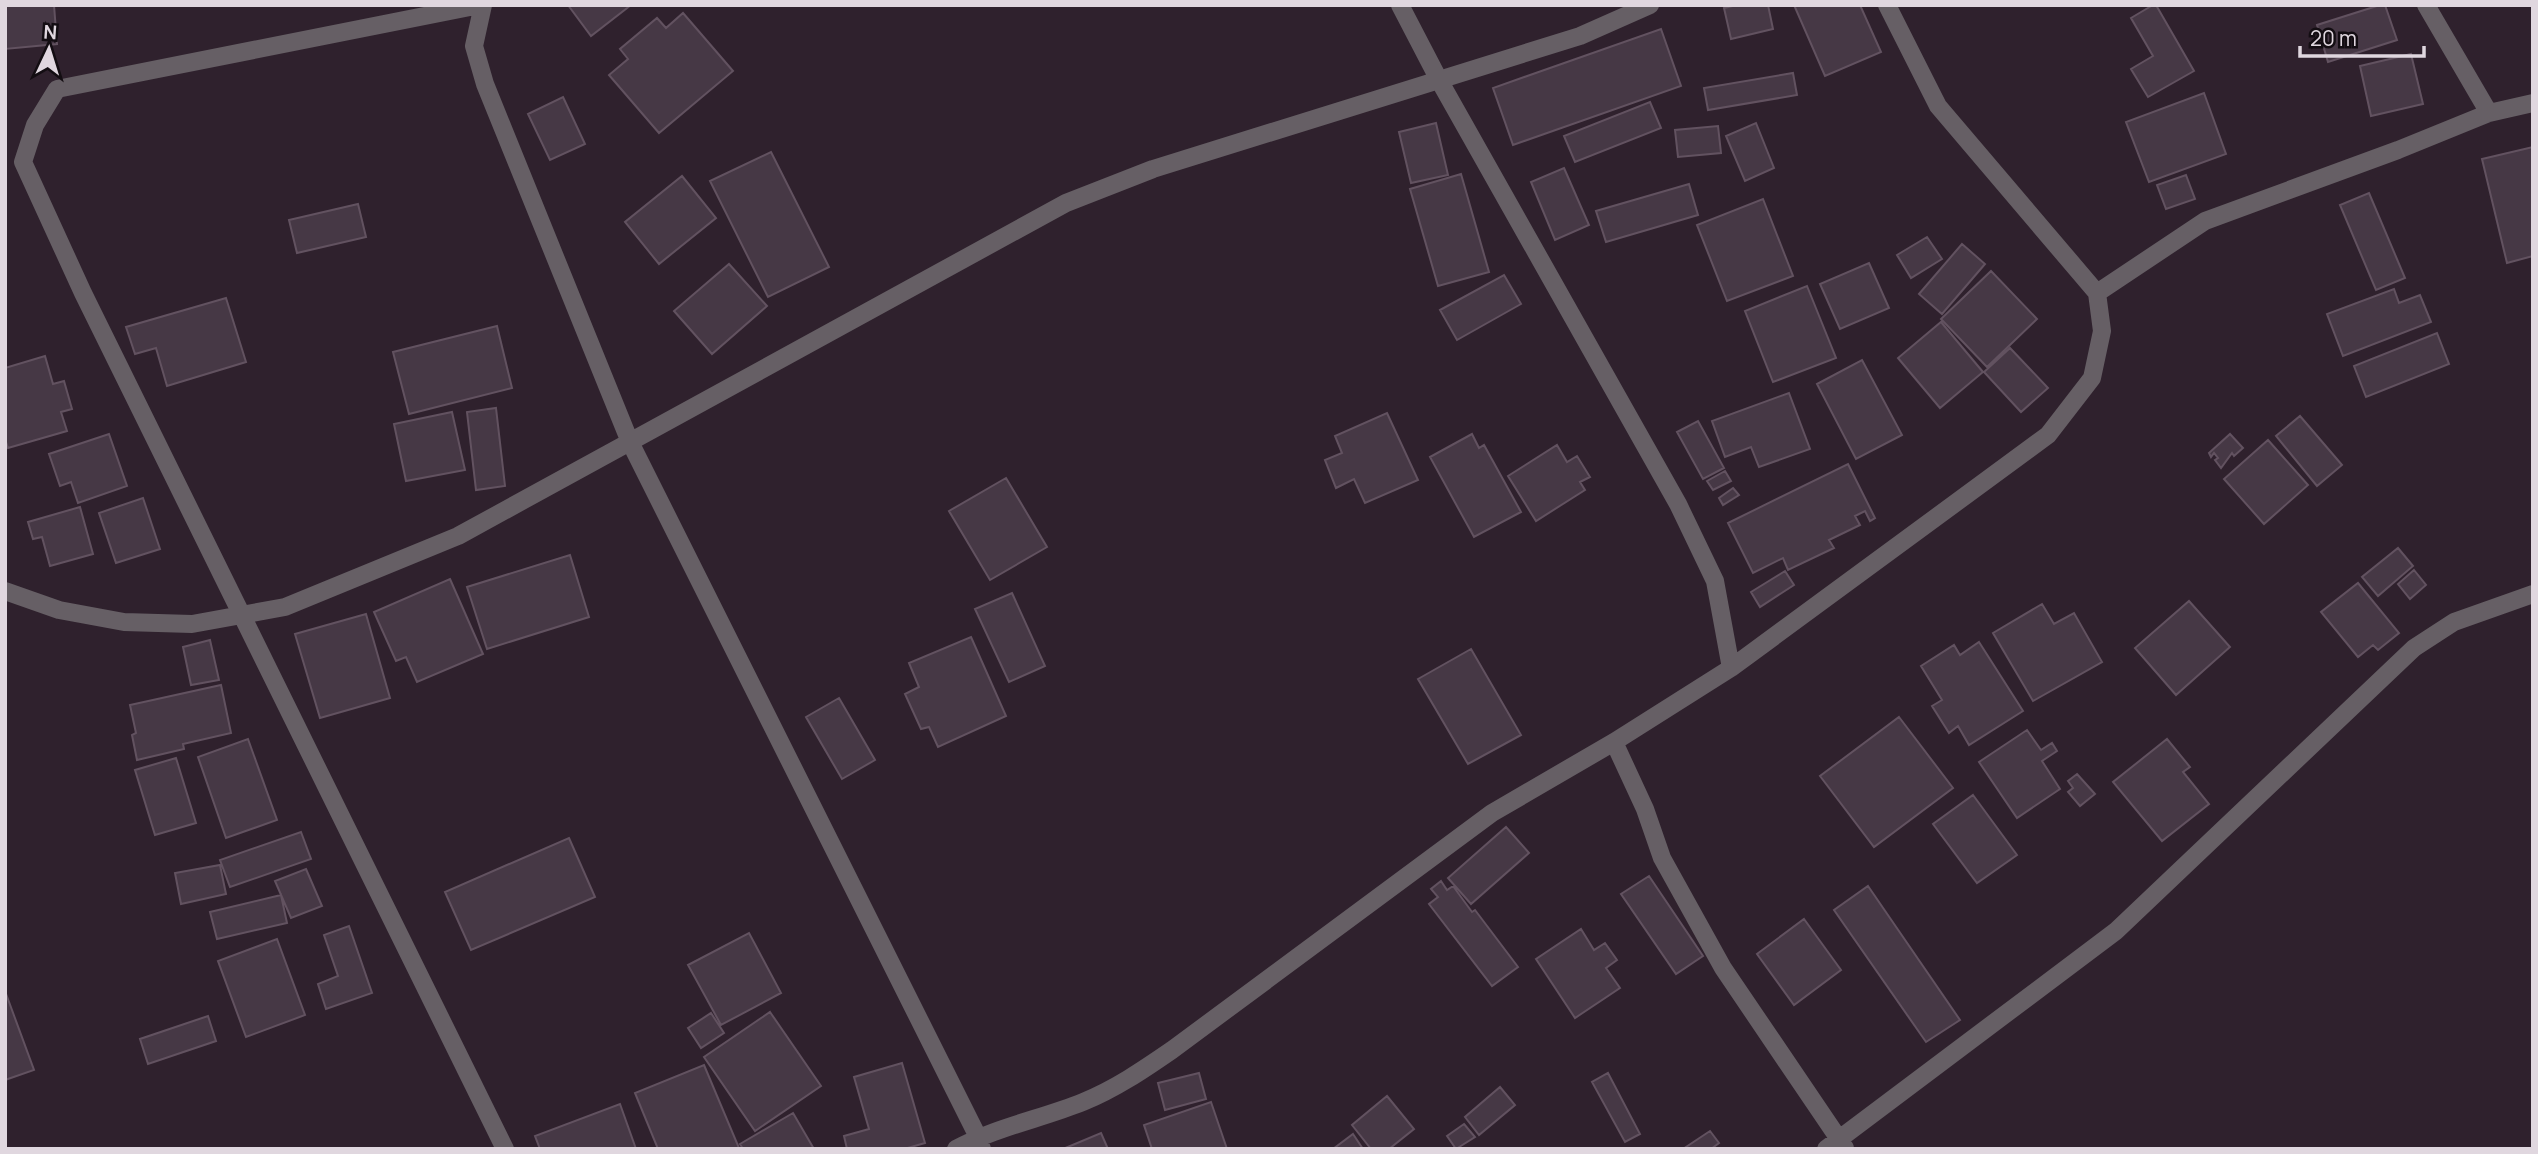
<svg xmlns="http://www.w3.org/2000/svg" width="2538" height="1154" font-family="Manrope,sans-serif">
  <style>
    .building { fill: #463845; stroke: #625260; stroke-width: 2 }
    .lines { fill: none; stroke-linecap: round; stroke-linejoin: round }
    .street { stroke: #665f65; stroke-width: 18 }
  </style>
  <rect width="100%" height="100%" fill="#2f212d"/>
  <path class="building" d="M 5,5 L 54,5 L 57,44 L 5,49 Z
    M 568,5 L 631,5 L 591,36 Z
    M 1737,5 L 1768,5 L 1773,29 L 1731,39 L 1724,8 Z
    M 1794,5 L 1860,5 L 1881,52 L 1825,76 Z
    M 2153,5 L 2156,5 L 2194,71 L 2148,97 L 2131,69 L 2153,56 L 2131,18 Z
    M 2380,5 L 2385,5 L 2397,40 L 2328,62 L 2317,25 Z
    M 683,13 L 733,71 L 659,133 L 609,75 L 628,59 L 620,49 L 657,18 L 666,28 Z
    M 1661,29 L 1681,86 L 1513,145 L 1493,88 Z
    M 2411,54 L 2423,104 L 2371,116 L 2360,66 Z
    M 1793,73 L 1797,95 L 1708,110 L 1704,88 Z
    M 2204,93 L 2226,154 L 2149,182 L 2126,122 Z
    M 563,97 L 585,144 L 550,160 L 528,114 Z
    M 1650,102 L 1661,128 L 1575,162 L 1564,136 Z
    M 1436,123 L 1448,175 L 1411,183 L 1399,132 Z
    M 1756,123 L 1774,168 L 1745,181 L 1726,136 Z
    M 1718,126 L 1721,153 L 1678,157 L 1675,130 Z
    M 2533,147 L 2533,256 L 2507,263 L 2482,159 Z
    M 771,152 L 829,267 L 768,297 L 710,181 Z
    M 1564,168 L 1589,225 L 1555,240 L 1531,182 Z
    M 1461,174 L 1489,272 L 1438,286 L 1410,189 Z
    M 2186,175 L 2195,199 L 2166,209 L 2157,185 Z
    M 682,176 L 716,218 L 659,264 L 625,222 Z
    M 1689,184 L 1698,215 L 1606,242 L 1596,211 Z
    M 2369,193 L 2405,278 L 2376,290 L 2340,205 Z
    M 1763,199 L 1793,276 L 1727,301 L 1697,225 Z
    M 358,204 L 366,237 L 297,253 L 289,220 Z
    M 1927,237 L 1942,259 L 1911,278 L 1897,255 Z
    M 1962,244 L 1985,264 L 1942,314 L 1919,294 Z
    M 1869,263 L 1889,308 L 1840,329 L 1820,284 Z
    M 729,264 L 767,306 L 712,354 L 674,311 Z
    M 1991,271 L 2037,319 L 1987,367 L 1941,319 Z
    M 1504,275 L 1521,304 L 1457,340 L 1440,310 Z
    M 1807,286 L 1836,358 L 1773,382 L 1745,311 Z
    M 2394,289 L 2399,303 L 2420,295 L 2431,322 L 2343,356 L 2327,314 Z
    M 226,298 L 246,362 L 167,386 L 156,348 L 135,354 L 126,327 Z
    M 1941,322 L 1983,372 L 1940,408 L 1898,358 Z
    M 497,326 L 512,388 L 409,414 L 393,352 Z
    M 2437,333 L 2449,364 L 2366,397 L 2354,366 Z
    M 2010,348 L 2048,388 L 2021,412 L 1984,372 Z
    M 45,356 L 53,384 L 64,381 L 72,409 L 61,412 L 67,431 L 8,448 L 5,439 L 5,368 Z
    M 1862,360 L 1902,435 L 1856,459 L 1817,384 Z
    M 1789,393 L 1810,449 L 1759,467 L 1751,447 L 1725,457 L 1712,421 Z
    M 496,408 L 505,486 L 476,490 L 467,412 Z
    M 452,412 L 465,470 L 406,481 L 394,424 Z
    M 1387,413 L 1418,480 L 1365,503 L 1354,479 L 1336,488 L 1325,460 L 1342,453 L 1335,436 Z
    M 2300,416 L 2342,465 L 2317,486 L 2276,436 Z
    M 1698,421 L 1724,468 L 1703,479 L 1677,432 Z
    M 109,434 L 127,486 L 78,503 L 71,482 L 60,486 L 49,454 Z
    M 1472,434 L 1479,448 L 1484,445 L 1521,512 L 1474,537 L 1430,457 Z
    M 2230,434 L 2243,448 L 2234,456 L 2232,453 L 2221,468 L 2215,460 L 2218,458 L 2214,453 L 2211,457 L 2209,453 Z
    M 2268,440 L 2308,485 L 2264,524 L 2224,479 Z
    M 1557,445 L 1567,462 L 1577,456 L 1590,477 L 1580,482 L 1585,490 L 1536,521 L 1508,476 Z
    M 1848,464 L 1875,518 L 1870,521 L 1865,511 L 1855,516 L 1860,525 L 1829,540 L 1834,548 L 1788,570 L 1783,558 L 1753,573 L 1728,523 Z
    M 1725,471 L 1731,481 L 1713,490 L 1707,481 Z
    M 1006,478 L 1047,547 L 990,580 L 949,511 Z
    M 1733,488 L 1739,495 L 1723,505 L 1719,498 Z
    M 143,498 L 160,549 L 116,563 L 99,513 Z
    M 80,507 L 93,554 L 50,566 L 42,537 L 33,539 L 28,522 Z
    M 2398,548 L 2413,566 L 2378,596 L 2362,577 Z
    M 570,555 L 589,617 L 487,649 L 467,587 Z
    M 2414,570 L 2426,585 L 2410,599 L 2398,584 Z
    M 1785,571 L 1794,585 L 1760,607 L 1751,592 Z
    M 450,579 L 483,654 L 417,682 L 406,657 L 396,661 L 374,612 Z
    M 2358,583 L 2399,633 L 2378,650 L 2373,645 L 2358,657 L 2321,612 Z
    M 1012,593 L 1045,666 L 1009,682 L 975,609 Z
    M 2189,601 L 2230,647 L 2176,695 L 2135,648 Z
    M 2042,604 L 2054,624 L 2074,613 L 2102,662 L 2033,701 L 1993,633 Z
    M 366,614 L 390,698 L 320,718 L 295,634 Z
    M 971,637 L 1006,716 L 938,747 L 929,727 L 921,729 L 905,694 L 919,687 L 909,663 Z
    M 210,640 L 219,680 L 191,685 L 183,647 Z
    M 1979,642 L 2023,711 L 1969,745 L 1958,726 L 1949,733 L 1932,706 L 1942,700 L 1921,666 L 1954,645 L 1960,655 Z
    M 1471,649 L 1521,735 L 1468,764 L 1418,679 Z
    M 221,685 L 231,733 L 183,744 L 184,749 L 137,760 L 132,735 L 136,733 L 130,705 Z
    M 839,698 L 875,760 L 842,779 L 806,717 Z
    M 1899,717 L 1953,788 L 1874,847 L 1820,776 Z
    M 2027,730 L 2041,750 L 2052,743 L 2057,751 L 2042,761 L 2060,789 L 2017,818 L 1979,762 Z
    M 248,739 L 277,820 L 226,838 L 198,757 Z
    M 2167,739 L 2190,767 L 2183,772 L 2209,804 L 2162,841 L 2113,782 Z
    M 176,758 L 196,823 L 155,835 L 135,770 Z
    M 2077,774 L 2095,794 L 2080,806 L 2068,792 L 2073,788 L 2068,781 Z
    M 1973,795 L 2017,855 L 1977,883 L 1933,824 Z
    M 1506,827 L 1529,853 L 1471,904 L 1448,878 Z
    M 301,832 L 311,859 L 230,887 L 220,860 Z
    M 569,838 L 595,897 L 471,950 L 445,892 Z
    M 220,865 L 226,894 L 181,904 L 175,873 Z
    M 306,869 L 322,906 L 291,918 L 275,881 Z
    M 1649,876 L 1703,956 L 1676,974 L 1621,894 Z
    M 1441,881 L 1447,890 L 1453,886 L 1472,912 L 1475,910 L 1518,967 L 1492,986 L 1429,904 L 1438,897 L 1431,889 Z
    M 1868,886 L 1960,1020 L 1926,1042 L 1834,910 Z
    M 281,895 L 287,923 L 217,939 L 210,912 Z
    M 1804,919 L 1841,970 L 1794,1005 L 1757,954 Z
    M 349,926 L 372,993 L 326,1009 L 318,984 L 338,976 L 324,935 Z
    M 1581,929 L 1594,950 L 1605,943 L 1617,960 L 1606,968 L 1620,988 L 1575,1018 L 1536,959 Z
    M 749,933 L 781,993 L 721,1025 L 688,965 Z
    M 277,939 L 305,1015 L 246,1037 L 218,961 Z
    M 5,991 L 34,1070 L 5,1080 Z
    M 770,1012 L 821,1086 L 755,1131 L 704,1057 Z
    M 711,1013 L 724,1033 L 701,1048 L 688,1028 Z
    M 208,1016 L 216,1041 L 148,1064 L 140,1039 Z
    M 902,1063 L 925,1143 L 904,1149 L 847,1149 L 844,1136 L 869,1129 L 854,1077 Z
    M 704,1065 L 739,1148 L 658,1149 L 635,1093 Z
    M 1199,1073 L 1206,1099 L 1165,1110 L 1158,1083 Z
    M 1608,1073 L 1640,1134 L 1625,1142 L 1592,1082 Z
    M 1500,1087 L 1515,1105 L 1479,1135 L 1465,1117 Z
    M 1387,1096 L 1414,1129 L 1389,1149 L 1371,1149 L 1352,1125 Z
    M 1211,1102 L 1227,1149 L 1152,1149 L 1144,1125 Z
    M 620,1104 L 636,1149 L 540,1149 L 535,1136 Z
    M 793,1113 L 814,1149 L 743,1149 L 740,1144 Z
    M 1464,1124 L 1475,1137 L 1456,1149 L 1447,1136 Z
    M 1710,1131 L 1719,1143 L 1711,1149 L 1683,1149 Z
    M 1101,1133 L 1108,1149 L 1063,1149 Z
    M 1353,1134 L 1363,1149 L 1333,1149 Z"/>
  <g class="lines">
    <path class="street" d="M 480,5 L 57,89 L 35,125 L 23,162 L 83,293 L 505,1149
      M 483,5 L 474,46 L 485,84 L 630,442 L 978,1137 L 982,1149
      M 1400,5 L 1439,80 L 1678,504 L 1715,581 L 1731,668
      M 2426,5 L 2489,113
      M 2097,293 L 2205,221 L 2398,150 L 2489,113 L 2533,103
      M 5,591 L 59,610 L 124,622 L 192,624 L 285,607 L 458,536 L 1066,203 L 1153,169 L 1580,36 L 1650,5
      M 1614,742 L 1645,809 L 1662,858 L 1723,968 L 1845,1148
      M 956,1149 C 996,1127 1041,1119 1083,1102 C 1115,1089 1143,1070 1172,1050 L 1492,813 L 1614,742 L 1731,668 L 2048,435 L 2092,378 L 2102,331 L 2097,293 L 1938,106 L 1887,5
      M 1826,1149 L 2116,931 L 2414,648 L 2454,622 L 2533,594"/>
  </g>
  <rect width="2538" height="1154" fill="none" stroke="#e0d7df" stroke-width="14"/>
  <g transform="translate(49 49) rotate(4)" stroke="#130d12" stroke-width="5" paint-order="stroke">
  <path d="M0-5L12 26L0 18L-12 26Z" fill="#e0d7df"/>
  <text y="-10" font-size="19" font-weight="bold" text-anchor="middle" fill="#e0d7df">N</text>
  </g>
  <path d="M2300 46v10h124v-10" fill="none" stroke="#e0d7df" stroke-width="3.5"/>
  <text x="2310" y="46" font-size="21" fill="#e0d7df" stroke="#130d12" stroke-width="5" paint-order="stroke">20 m</text>
</svg>
